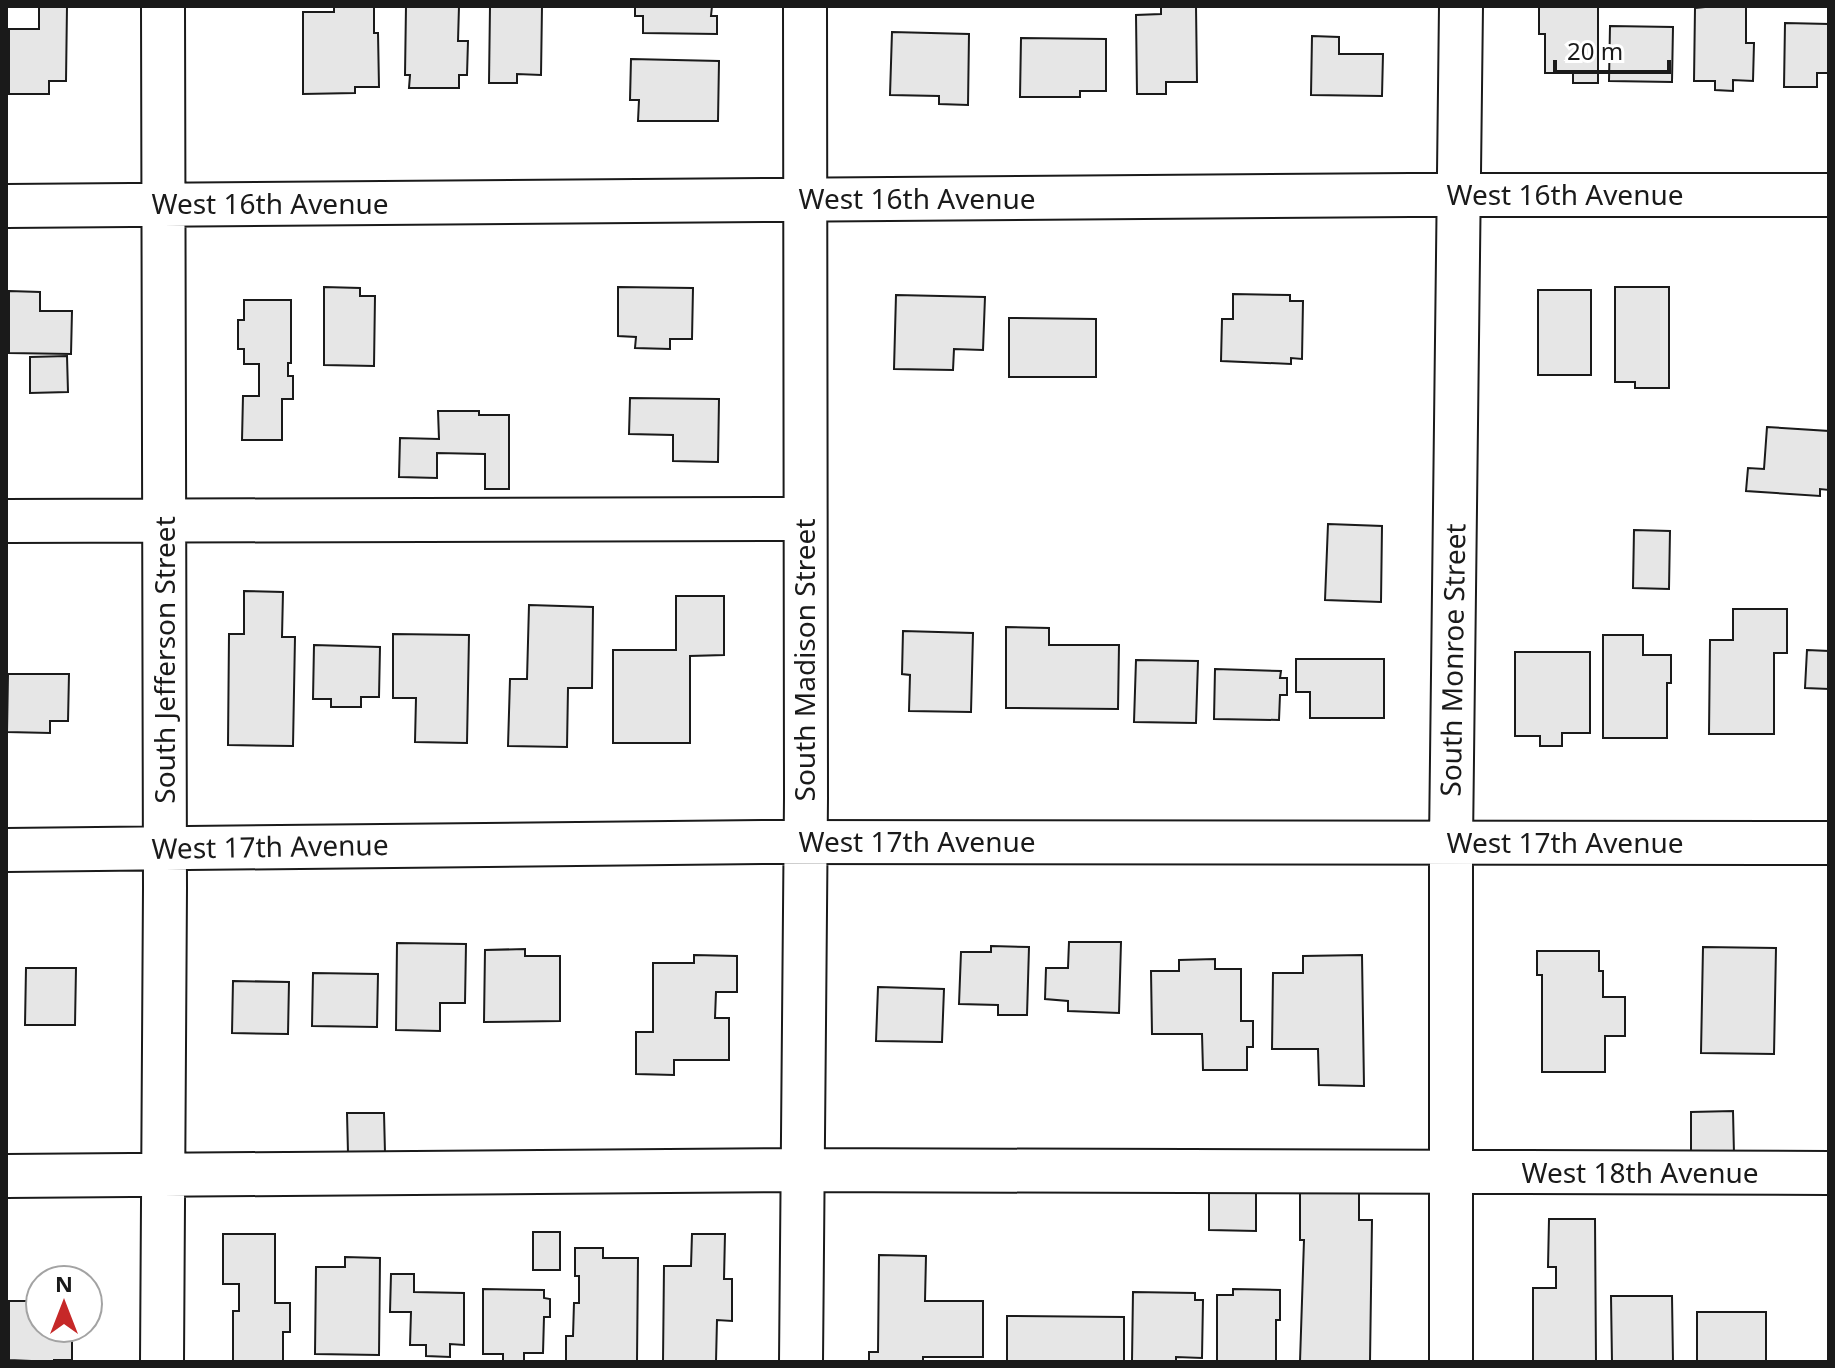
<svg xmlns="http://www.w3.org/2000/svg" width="1835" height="1368" font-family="'Noto Sans',sans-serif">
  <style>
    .building { fill: #e6e6e6; stroke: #1a1a1a; stroke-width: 2 }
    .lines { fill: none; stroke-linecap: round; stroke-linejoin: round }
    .minor-casing { stroke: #1a1a1a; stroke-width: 46 }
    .minor { stroke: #fff; stroke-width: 42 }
    .labels { text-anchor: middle; stroke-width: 6; stroke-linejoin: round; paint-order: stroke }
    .street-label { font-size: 28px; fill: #1a1a1a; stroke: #fff }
  </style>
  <rect width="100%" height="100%" fill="#fff"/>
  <path class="building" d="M 39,6 L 67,6 L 66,81 L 49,81 L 49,94 L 9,94 L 9,29 L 39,29 Z
    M 334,6 L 374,6 L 374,33 L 378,33 L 379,87 L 355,87 L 355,93 L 303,94 L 303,12 L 334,12 Z
    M 406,6 L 459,6 L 458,41 L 468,41 L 467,75 L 459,75 L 459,88 L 409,88 L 410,75 L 405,75 Z
    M 490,6 L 542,6 L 541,75 L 517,74 L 517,83 L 489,83 Z
    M 635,6 L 712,6 L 711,16 L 717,16 L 717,34 L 643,33 L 643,16 L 635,16 Z
    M 1161,6 L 1196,6 L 1197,82 L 1166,82 L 1166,94 L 1137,94 L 1136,15 L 1161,14 Z
    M 1539,6 L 1598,6 L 1598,83 L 1573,83 L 1573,73 L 1545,73 L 1545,34 L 1539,34 Z
    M 1715,6 L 1746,7 L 1746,43 L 1754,43 L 1753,81 L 1733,80 L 1733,91 L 1715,90 L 1715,81 L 1694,81 L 1695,8 Z
    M 1785,23 L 1829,24 L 1829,73 L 1817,73 L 1817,87 L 1784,87 Z
    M 1610,26 L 1673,27 L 1672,82 L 1609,81 Z
    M 892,32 L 969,34 L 968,105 L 939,104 L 939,96 L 890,95 Z
    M 1312,36 L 1339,37 L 1339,54 L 1383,54 L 1382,96 L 1311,95 Z
    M 1021,38 L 1106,39 L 1106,91 L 1080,91 L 1080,97 L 1020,97 Z
    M 631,59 L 719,61 L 718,121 L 638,121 L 639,100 L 630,100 Z
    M 324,287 L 360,288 L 360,296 L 375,296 L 374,366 L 324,365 Z
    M 618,287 L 693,288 L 692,339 L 670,339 L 670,349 L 635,348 L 636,337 L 618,336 Z
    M 1615,287 L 1669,287 L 1669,388 L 1635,388 L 1635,382 L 1615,382 Z
    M 1538,290 L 1591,290 L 1591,375 L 1538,375 Z
    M 9,291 L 40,292 L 40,311 L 72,311 L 71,354 L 9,353 Z
    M 1233,294 L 1290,295 L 1290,301 L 1303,301 L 1302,359 L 1291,358 L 1291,364 L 1221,361 L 1222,319 L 1233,319 Z
    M 896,295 L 985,297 L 983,350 L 954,349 L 953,370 L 894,369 Z
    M 244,300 L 291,300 L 291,363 L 288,363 L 288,376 L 293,376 L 293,399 L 282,399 L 282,440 L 242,440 L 243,396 L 259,396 L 259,364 L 244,364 L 244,349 L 238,349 L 238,320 L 244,320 Z
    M 1009,318 L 1096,319 L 1096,377 L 1009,377 Z
    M 67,356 L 68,392 L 30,393 L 30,357 Z
    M 630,398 L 719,399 L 718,462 L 673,461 L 673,435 L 629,434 Z
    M 438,411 L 479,411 L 479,415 L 509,415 L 509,489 L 485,489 L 485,454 L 437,453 L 437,478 L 399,477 L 400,438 L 439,439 Z
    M 1767,427 L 1829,431 L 1829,490 L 1820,489 L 1820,496 L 1746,491 L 1748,468 L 1764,469 Z
    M 1328,524 L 1382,526 L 1381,602 L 1325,600 Z
    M 1634,530 L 1670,531 L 1669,589 L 1633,588 Z
    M 244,591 L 283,592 L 282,637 L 295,637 L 293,746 L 228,745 L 229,634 L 244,634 Z
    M 676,596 L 724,596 L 724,655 L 690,656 L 690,743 L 613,743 L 613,650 L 676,650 Z
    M 529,605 L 593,607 L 592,688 L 568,688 L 567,747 L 508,746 L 510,679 L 527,679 Z
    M 1733,609 L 1787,609 L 1787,653 L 1774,653 L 1774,734 L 1709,734 L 1710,640 L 1733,640 Z
    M 1006,627 L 1049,628 L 1049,645 L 1119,645 L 1118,709 L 1006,708 Z
    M 903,631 L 973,633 L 971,712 L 909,711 L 910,675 L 902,674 Z
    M 393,634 L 469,635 L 467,743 L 415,742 L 416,698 L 393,698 Z
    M 1603,635 L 1643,635 L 1643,655 L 1671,655 L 1671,683 L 1667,683 L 1667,738 L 1603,738 Z
    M 314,645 L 380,647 L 379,697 L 361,697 L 361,707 L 331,707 L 331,699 L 313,699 Z
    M 1807,650 L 1829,651 L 1829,689 L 1805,688 Z
    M 1515,652 L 1590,652 L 1590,733 L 1562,733 L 1562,746 L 1540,746 L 1540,736 L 1515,736 Z
    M 1296,659 L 1384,659 L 1384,718 L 1310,718 L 1310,692 L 1296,692 Z
    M 1136,660 L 1198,661 L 1196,723 L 1134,722 Z
    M 1215,669 L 1281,671 L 1280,678 L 1287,678 L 1287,695 L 1280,695 L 1279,720 L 1214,719 Z
    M 8,674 L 69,674 L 68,721 L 50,721 L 50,733 L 7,732 Z
    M 1069,942 L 1121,942 L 1119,1013 L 1068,1011 L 1068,1001 L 1045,999 L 1046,968 L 1068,968 Z
    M 397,943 L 466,944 L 465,1003 L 440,1003 L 440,1031 L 396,1030 Z
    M 991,946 L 1029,947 L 1027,1015 L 998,1015 L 998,1005 L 959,1004 L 961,952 L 991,952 Z
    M 1703,947 L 1776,948 L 1774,1054 L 1701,1053 Z
    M 525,949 L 525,956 L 560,956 L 560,1021 L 484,1022 L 485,950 Z
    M 1537,951 L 1599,951 L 1599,971 L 1603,971 L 1603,997 L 1625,997 L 1625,1036 L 1605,1036 L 1605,1072 L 1542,1072 L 1542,975 L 1537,975 Z
    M 694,955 L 737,956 L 737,992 L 716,992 L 715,1018 L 729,1018 L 729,1060 L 674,1060 L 674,1075 L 636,1074 L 636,1032 L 653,1032 L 653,963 L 694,963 Z
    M 1362,955 L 1364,1086 L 1319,1085 L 1318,1049 L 1272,1049 L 1273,973 L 1303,973 L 1303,956 Z
    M 1215,959 L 1215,969 L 1241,969 L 1241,1021 L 1253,1021 L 1253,1047 L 1247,1047 L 1247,1070 L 1203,1070 L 1202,1034 L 1152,1034 L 1151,971 L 1179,971 L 1179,960 Z
    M 26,968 L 76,968 L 75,1025 L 25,1025 Z
    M 313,973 L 378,974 L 377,1027 L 312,1026 Z
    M 233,981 L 289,982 L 288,1034 L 232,1033 Z
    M 878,987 L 944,989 L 942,1042 L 876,1041 Z
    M 1733,1111 L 1734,1154 L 1691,1155 L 1691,1112 Z
    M 347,1113 L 384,1113 L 385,1153 L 348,1153 Z
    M 1209,1182 L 1256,1183 L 1256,1231 L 1209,1230 Z
    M 1300,1185 L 1359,1186 L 1359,1220 L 1372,1220 L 1370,1362 L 1300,1362 L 1304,1240 L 1300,1240 Z
    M 1549,1219 L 1595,1219 L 1596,1362 L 1533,1362 L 1533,1288 L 1556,1288 L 1556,1267 L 1548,1267 Z
    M 533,1232 L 560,1232 L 560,1270 L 533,1270 Z
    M 223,1234 L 275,1234 L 275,1303 L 290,1303 L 290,1332 L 283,1332 L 283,1362 L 233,1362 L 233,1311 L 239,1311 L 239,1284 L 223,1284 Z
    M 692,1234 L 725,1234 L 724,1279 L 732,1279 L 732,1321 L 717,1320 L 716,1362 L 663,1362 L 664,1266 L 691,1266 Z
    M 575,1248 L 603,1248 L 603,1258 L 638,1258 L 637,1362 L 566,1362 L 566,1336 L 573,1336 L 574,1303 L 579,1303 L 579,1276 L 575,1276 Z
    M 879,1255 L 926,1256 L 925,1301 L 983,1301 L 983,1357 L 923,1357 L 923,1362 L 869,1362 L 869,1352 L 878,1352 Z
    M 345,1257 L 380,1258 L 379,1355 L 315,1354 L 316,1267 L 345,1267 Z
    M 391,1274 L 414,1274 L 414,1292 L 464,1293 L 464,1345 L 450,1344 L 450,1357 L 426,1356 L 426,1345 L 410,1345 L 411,1312 L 390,1312 Z
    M 483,1289 L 544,1290 L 544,1298 L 550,1299 L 550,1317 L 544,1317 L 543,1353 L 524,1353 L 524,1362 L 503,1362 L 503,1354 L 483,1354 Z
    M 1233,1289 L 1280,1290 L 1280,1320 L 1276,1320 L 1276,1362 L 1217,1362 L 1217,1295 L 1233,1295 Z
    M 1133,1292 L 1195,1293 L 1195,1300 L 1203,1300 L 1202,1358 L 1176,1357 L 1176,1362 L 1132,1361 Z
    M 1611,1296 L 1672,1296 L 1673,1362 L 1612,1362 Z
    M 9,1301 L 40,1301 L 40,1328 L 72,1328 L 72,1360 L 54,1360 L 54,1362 L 9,1360 Z
    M 1697,1312 L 1766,1312 L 1766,1362 L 1697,1362 Z
    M 1007,1316 L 1124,1317 L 1124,1362 L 1007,1362 Z"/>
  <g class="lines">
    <g class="minor-casing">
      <path id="minor" d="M 6,206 L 1411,195 L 1829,195
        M 6,521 L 805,519
        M 6,850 L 762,842 L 1829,843
        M 6,1176 L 803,1170 L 1829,1173
        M 162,1362 L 165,888 L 163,6
        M 801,1362 L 806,798 L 805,6
        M 1451,1362 L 1451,842 L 1461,6"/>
    </g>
    <use href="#minor" class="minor"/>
  </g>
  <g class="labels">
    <g class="street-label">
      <text x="1565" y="205">West 16th Avenue</text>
      <text x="917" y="209">West 16th Avenue</text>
      <text x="270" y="214">West 16th Avenue</text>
      <text transform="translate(165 660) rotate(-90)" y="10">South Jefferson Street</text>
      <text transform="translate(805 660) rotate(-90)" y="10">South Madison Street</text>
      <text transform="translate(1453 660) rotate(-89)" y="10">South Monroe Street</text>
      <text x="917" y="852">West 17th Avenue</text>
      <text x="1565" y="853">West 17th Avenue</text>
      <text transform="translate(270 847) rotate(-1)" y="10">West 17th Avenue</text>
      <text x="1640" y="1183">West 18th Avenue</text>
    </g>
  </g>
  <rect width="1835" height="1368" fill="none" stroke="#1a1a1a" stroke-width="16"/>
  <g transform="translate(64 1304)"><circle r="38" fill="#ffffff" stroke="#a3a3a3" stroke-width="2"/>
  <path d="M0-6L14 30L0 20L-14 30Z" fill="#c62828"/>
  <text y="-12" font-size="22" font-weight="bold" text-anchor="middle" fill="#1a1a1a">N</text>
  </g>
  <path d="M1555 60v12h114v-12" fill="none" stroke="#1a1a1a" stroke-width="4"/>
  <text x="1567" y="60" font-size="24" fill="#1a1a1a" stroke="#ffffff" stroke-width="6" paint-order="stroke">20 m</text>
</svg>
